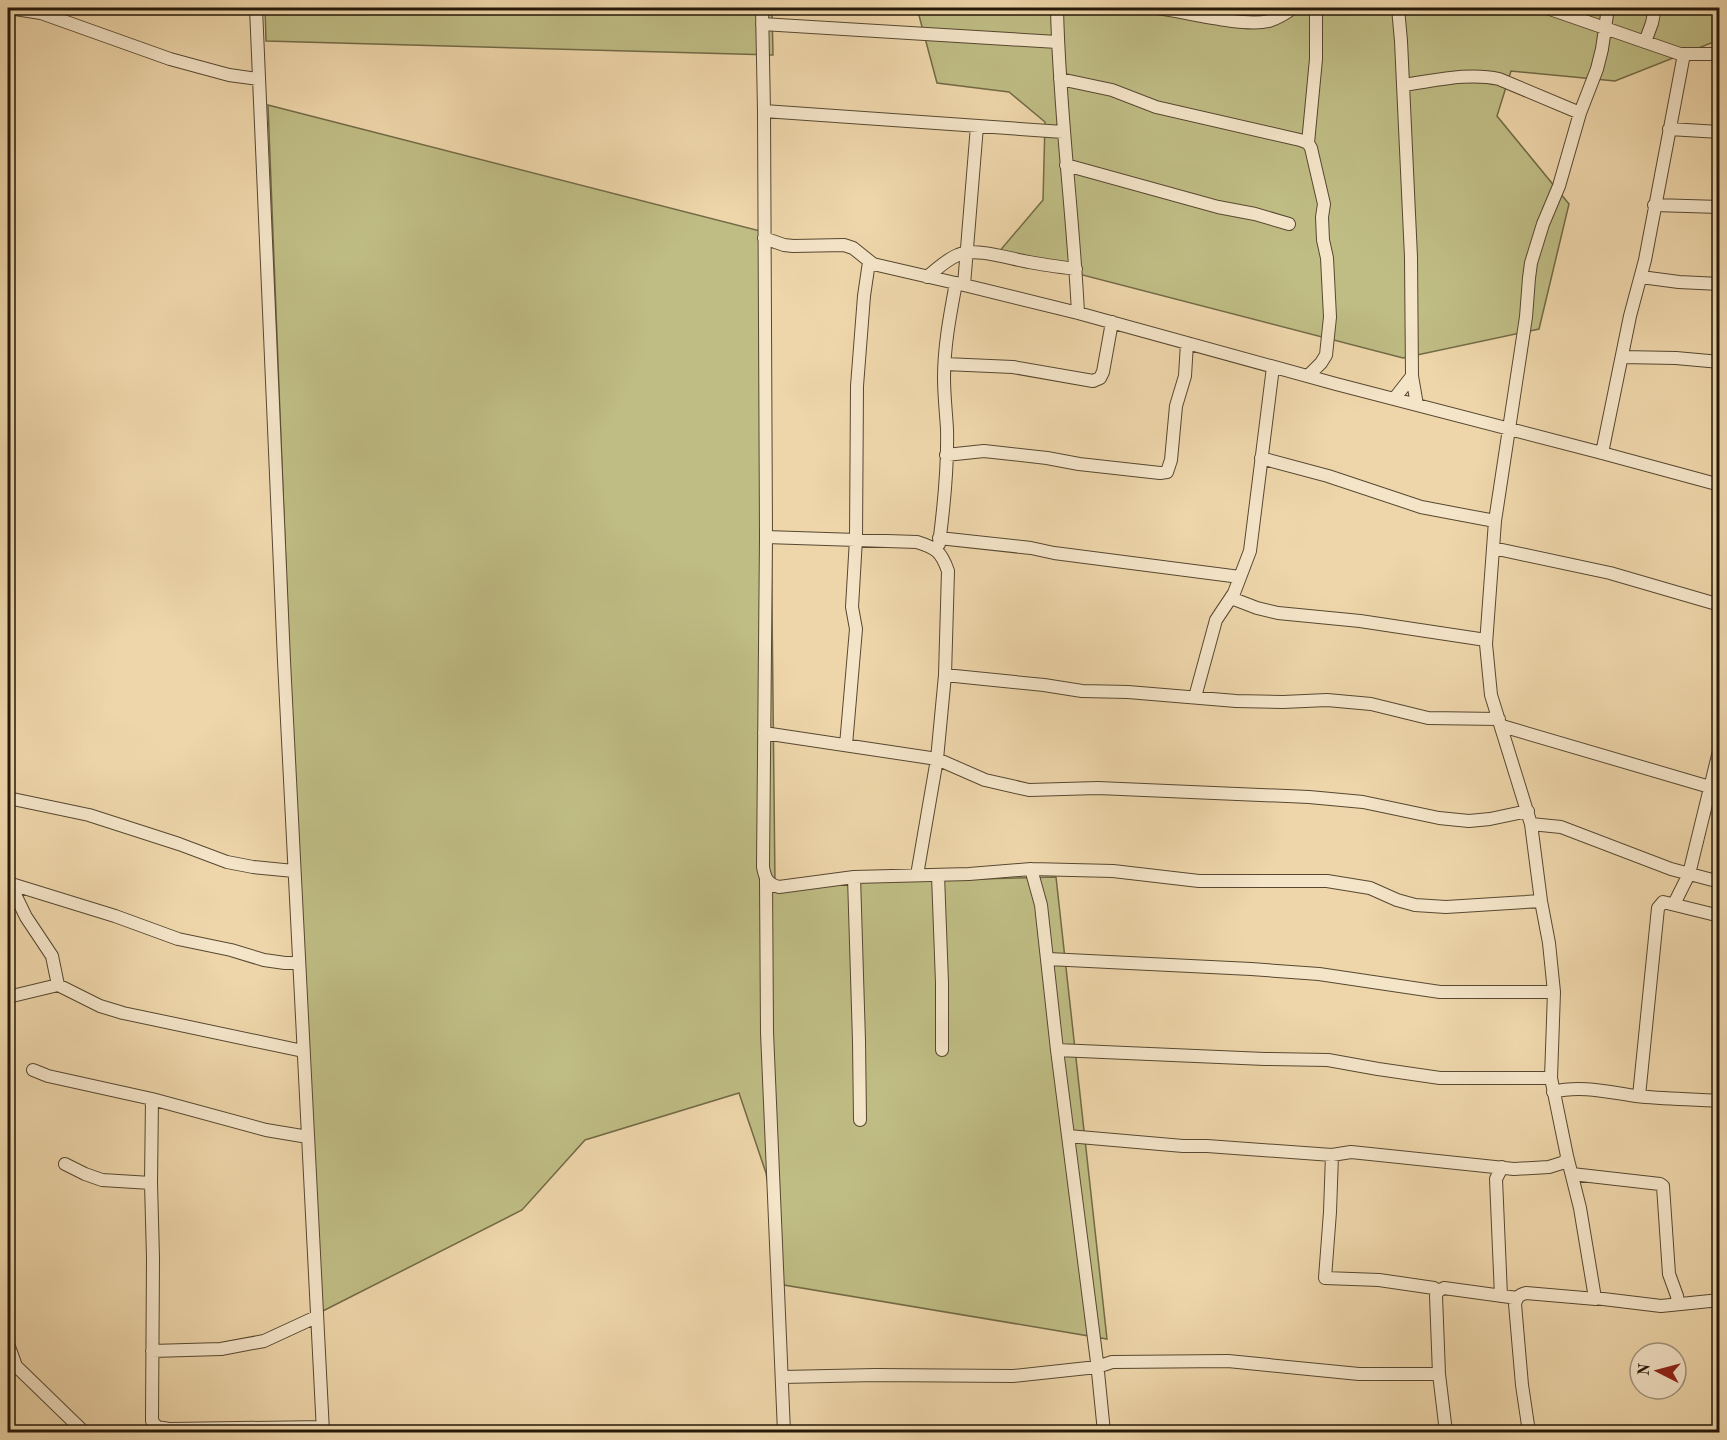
<svg xmlns="http://www.w3.org/2000/svg" width="1727" height="1440" font-family="'Old Standard TT',serif">
  <style>
    .green { fill: #bfbc84; stroke: #726a46; stroke-width: 1.5 }
    .lines { fill: none; stroke-linecap: round; stroke-linejoin: round }
    .minor-casing { stroke: #574831; stroke-width: 14 }
    .minor { stroke: #f4e4c8; stroke-width: 12 }
  </style>
  <rect width="100%" height="100%" fill="#eed6aa"/>
  <filter id="stains"><feTurbulence type="fractalNoise" baseFrequency=".00333" numOctaves="4"/><feColorMatrix values="0 0 0 0 .2 0 0 0 0 .09 0 0 0 0 .02 0 0 0 .5 -.17"/></filter>
  <radialGradient id="worn" r=".72"><stop offset=".6" stop-color="#630" stop-opacity="0"/><stop offset="1" stop-color="#630" stop-opacity=".3"/></radialGradient>
  <path class="green" d="M 265,8 L 772,8 L 773,55 L 266,41 Z
    M 917,8 L 1719,8 L 1720,42 L 1716,41 L 1615,81 L 1511,71 L 1497,116 L 1569,204 L 1539,329 L 1403,358 L 998,253 L 1043,200 L 1045,122 L 1009,92 L 937,83 Z
    M 268,105 L 768,233 L 775,884 L 1056,877 L 1107,1339 L 784,1285 L 766,1173 L 739,1093 L 585,1140 L 522,1210 L 315,1315 Z"/>
  <g class="lines">
    <g class="minor-casing">
      <path id="minor" d="M 9,8 L 41,13 L 170,59 L 229,75 L 258,79
        M 256,8 L 284,661 L 323,1432
        M 762,8 L 764,111 L 766,537 L 763,867 C 765,878 767,884 779,887 L 854,877 L 969,874 L 1031,869 L 1041,905 L 1057,1050 L 1097,1362 L 1104,1432
        M 1057,8 C 1059,110 1073,211 1078,313
        M 1158,8 C 1186,12 1242,27 1269,21 C 1279,18 1285,14 1293,8
        M 1398,8 L 1401,41 L 1411,257 L 1412,376 L 1417,405
        M 1547,8 L 1680,54 L 1720,54
        M 762,24 L 1057,42
        M 1645,42 L 1652,23 L 1655,8
        M 1060,79 L 1112,90 L 1156,107 L 1300,140 L 1308,143 L 1311,148 L 1324,204 L 1322,217 L 1323,240 L 1327,258 L 1330,317 L 1326,355 L 1321,363 L 1308,376
        M 764,111 L 1063,132
        M 1580,113 L 1597,69 L 1602,49 L 1608,8
        M 1669,129 L 1720,132
        M 1308,143 L 1316,59 L 1316,8
        M 1066,165 L 1218,207 L 1255,214 L 1289,224
        M 1654,205 L 1720,207
        M 764,238 L 784,245 L 793,246 L 844,245 L 853,248 L 873,264 L 964,285 L 1078,313 L 1336,384 L 1602,453 L 1720,485
        M 927,277 C 937,269 947,259 958,255 C 976,247 1010,259 1029,262 C 1044,265 1060,267 1076,269
        M 1641,277 L 1679,282 L 1720,284
        M 964,285 L 977,126
        M 1622,357 L 1676,358 L 1720,362
        M 945,364 L 1013,367 L 1093,381 L 1100,378 L 1103,372 L 1112,322
        M 1394,399 L 1412,376
        M 1602,453 L 1630,316 L 1645,260 L 1684,54
        M 946,455 L 984,451 L 1047,458 L 1079,464 L 1160,473 L 1167,472 L 1171,460 L 1176,406 L 1185,376 L 1187,343
        M 1261,458 L 1328,476 L 1421,507 L 1495,521
        M 766,537 L 917,542 C 936,548 941,551 948,571 L 945,675 L 937,759 L 917,875
        M 939,538 L 1031,548 L 1054,553 L 1240,577
        M 939,544 C 944,506 948,467 947,429 C 946,412 944,395 944,378 C 944,346 950,315 956,283
        M 1493,548 L 1610,573 L 1720,605
        M 1231,598 L 1257,608 L 1278,613 L 1360,621 L 1486,640
        M 945,675 L 1044,685 L 1082,691 L 1128,692 L 1236,701 L 1283,702 L 1327,700 L 1371,704 L 1428,718 L 1499,719
        M 1195,697 L 1216,620 L 1234,593 L 1250,551 L 1273,367
        M 1502,726 L 1720,790
        M 764,733 L 937,759 L 985,780 L 1029,790 L 1098,788 L 1309,797 L 1363,802 L 1439,818 L 1469,821 L 1490,819 L 1528,811
        M 846,745 L 856,629 L 852,607 L 856,539 L 857,386 L 864,296 L 869,262
        M 8,798 L 89,815 L 179,844 L 227,862 L 253,867 L 294,871
        M 1531,824 L 1561,827 L 1671,869 L 1720,882
        M 1031,869 L 1113,871 L 1199,881 L 1327,881 L 1370,888 L 1397,900 L 1415,905 L 1446,907 L 1541,901
        M 938,875 L 942,983 L 942,1050
        M 854,877 L 859,1041 L 860,1120
        M 766,879 L 767,1032 L 784,1432
        M 8,883 L 115,916 L 178,939 L 231,950 L 264,960 L 285,963 L 298,963
        M 10,884 L 26,917 L 52,956 L 58,985
        M 1674,904 L 1689,874 L 1720,747
        M 1048,959 L 1251,969 L 1319,974 L 1440,992 L 1554,992
        M 8,997 L 58,985 L 100,1006 L 123,1013 L 303,1051
        M 1057,1050 L 1265,1059 L 1328,1060 L 1378,1069 L 1440,1078 L 1551,1078
        M 33,1070 L 48,1076 L 152,1099 L 266,1130 L 308,1137
        M 1553,1092 C 1580,1085 1608,1092 1636,1096 C 1664,1099 1692,1099 1720,1101
        M 1639,1096 L 1658,908 L 1663,902 L 1720,916
        M 152,1099 L 151,1183 L 153,1258 L 152,1421 L 157,1427 L 169,1429 L 323,1427
        M 1068,1136 L 1183,1146 L 1207,1146 L 1332,1155 L 1351,1152 L 1514,1169 L 1549,1167 L 1565,1162 L 1567,1156 L 1551,1078 L 1554,992 L 1549,943 L 1541,901 L 1531,824 L 1491,695 L 1486,644 L 1495,521 L 1526,317 L 1529,278 L 1531,263 L 1543,224 L 1559,186 L 1580,113 L 1499,79 C 1468,72 1434,81 1403,85
        M 1332,1155 L 1330,1212 L 1325,1278 L 1379,1280 L 1434,1288 L 1438,1291
        M 1567,1156 L 1580,1208 L 1595,1298 L 1661,1306 L 1720,1300
        M 65,1164 L 85,1174 L 102,1180 L 151,1183
        M 1572,1174 L 1660,1184 L 1663,1186 L 1669,1274 L 1677,1296 L 1678,1304
        M 1501,1296 L 1496,1179 L 1502,1167
        M 8,1344 L 16,1366 L 84,1432
        M 152,1351 L 221,1349 L 264,1341 L 316,1317
        M 782,1377 L 876,1375 L 1013,1376 L 1097,1367 L 1112,1362 L 1228,1361 L 1359,1374 L 1439,1374
        M 1446,1432 L 1439,1374 L 1436,1296 L 1438,1291 L 1444,1288 L 1517,1298
        M 1529,1432 L 1522,1385 L 1515,1304 C 1517,1297 1519,1295 1526,1293 L 1596,1299"/>
    </g>
    <use href="#minor" class="minor"/>
  </g>
  <rect width="1727" height="1440" fill="none" stroke="#eed6aa" stroke-width="30"/>
  <rect x="9" y="9" width="1709" height="1422" fill="none" stroke="#251909" stroke-width="3"/>
  <rect x="15" y="15" width="1697" height="1410" fill="none" stroke="#251909" stroke-width="1.5"/>
  <g transform="translate(1658 1371) rotate(276)"><circle r="28" fill="#f4e4c8" stroke="#a1937c" stroke-width="1.5"/>
  <path d="M0-4.5L10 22L0 15L-10 22Z" fill="#8f2418"/>
  <text y="-9" font-size="16" font-weight="bold" text-anchor="middle" fill="#251909">N</text>
  </g>
  <rect width="100%" height="100%" filter="url(#stains)"/>
  <rect width="100%" height="100%" fill="url(#worn)"/>
</svg>
